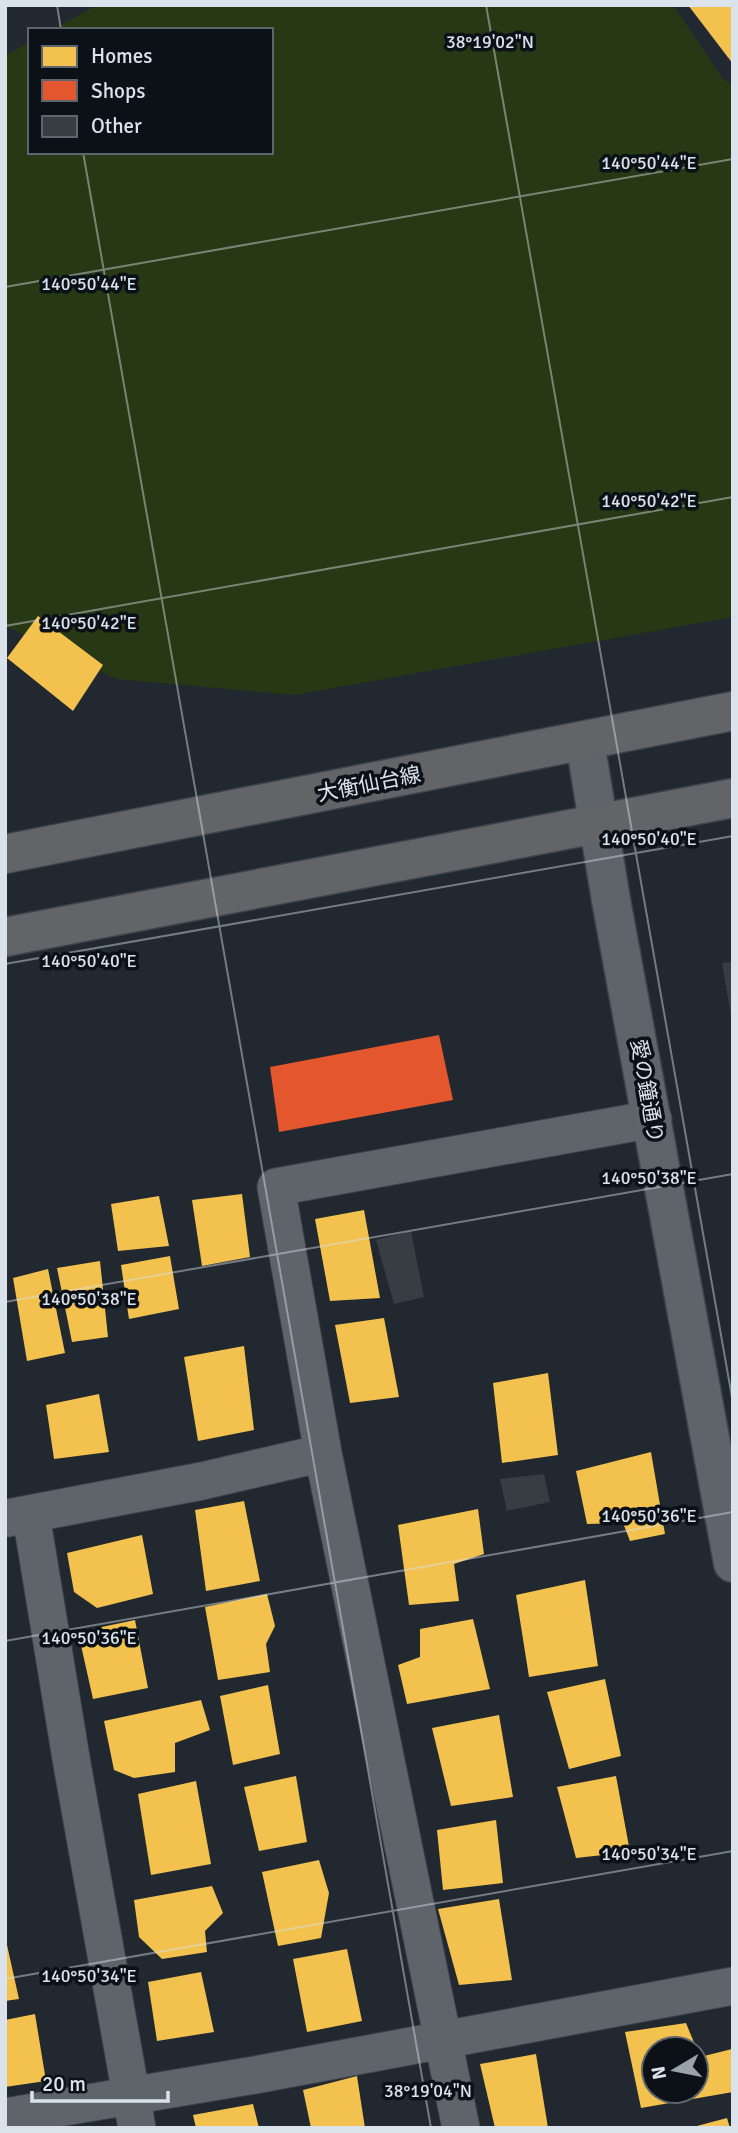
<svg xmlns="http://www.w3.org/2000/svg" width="738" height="2133" font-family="Signika,'Noto Sans JP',sans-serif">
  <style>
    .green { fill: #273814 }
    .homes { fill: #f2c14e; fill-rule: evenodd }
    .shops { fill: #e4572e }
    .building { fill: #373d42 }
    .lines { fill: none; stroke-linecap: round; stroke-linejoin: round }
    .minor-casing { stroke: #3d434a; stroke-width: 39 }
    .tertiary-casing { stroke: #3d434a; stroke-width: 41 }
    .secondary-casing { stroke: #3d434a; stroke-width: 41 }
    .minor { stroke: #5e646a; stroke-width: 37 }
    .tertiary { stroke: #5e646a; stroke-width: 38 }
    .secondary { stroke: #626467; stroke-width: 38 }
    .ticks { fill: none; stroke: #dae3ec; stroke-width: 2; stroke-opacity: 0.45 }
    .labels { text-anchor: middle; stroke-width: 7; stroke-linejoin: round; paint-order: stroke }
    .street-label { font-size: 21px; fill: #dae3ec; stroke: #0b1117 }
    .ticks-label { font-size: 18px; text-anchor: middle; fill: #dae3ec; stroke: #0b1117; stroke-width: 7; stroke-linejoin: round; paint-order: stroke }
  </style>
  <rect width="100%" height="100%" fill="#21282f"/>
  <path class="green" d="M 97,5 L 673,5 L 723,79 L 733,85 L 733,617 L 294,695 L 116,679 L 5,626 L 5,55 L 30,42 L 30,152 L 271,152 L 271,30 L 52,30 Z"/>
  <path class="homes" d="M 688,5 L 733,5 L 733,64 Z
    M 38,616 L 103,665 L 73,711 L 7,658 Z
    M 242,1194 L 250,1257 L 202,1266 L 192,1200 Z
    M 159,1196 L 169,1246 L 118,1251 L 111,1204 Z
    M 364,1210 L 380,1298 L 330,1301 L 315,1219 Z
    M 170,1256 L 179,1309 L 129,1319 L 121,1265 Z
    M 100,1261 L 108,1337 L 72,1342 L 57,1268 Z
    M 48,1269 L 65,1353 L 27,1361 L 13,1278 Z
    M 384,1318 L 399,1397 L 350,1403 L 335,1325 Z
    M 244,1346 L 254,1430 L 198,1441 L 184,1357 Z
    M 548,1373 L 558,1455 L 502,1463 L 493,1383 Z
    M 99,1394 L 109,1452 L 54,1459 L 46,1405 Z
    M 651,1452 L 665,1534 L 630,1541 L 623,1523 L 587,1524 L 576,1471 Z
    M 244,1501 L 260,1581 L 206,1591 L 195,1510 Z
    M 478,1509 L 484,1554 L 454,1564 L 459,1601 L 409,1605 L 398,1525 Z
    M 142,1535 L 153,1594 L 97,1608 L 74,1592 L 67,1553 Z
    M 585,1580 L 598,1666 L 529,1677 L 516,1595 Z
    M 267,1594 L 275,1626 L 266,1644 L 270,1672 L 218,1680 L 205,1607 Z
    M 473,1619 L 490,1689 L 407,1704 L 398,1665 L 420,1657 L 420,1629 Z
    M 135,1620 L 148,1688 L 93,1699 L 78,1632 Z
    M 605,1679 L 621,1756 L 569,1769 L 547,1692 Z
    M 268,1685 L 280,1754 L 233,1765 L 220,1696 Z
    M 201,1700 L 210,1730 L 175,1743 L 175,1772 L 134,1778 L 114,1770 L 104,1721 Z
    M 499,1715 L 513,1797 L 451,1806 L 432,1728 Z
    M 296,1776 L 307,1842 L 259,1851 L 244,1787 Z
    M 616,1776 L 630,1852 L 576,1858 L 557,1787 Z
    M 196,1781 L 211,1864 L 151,1875 L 138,1794 Z
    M 496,1820 L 503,1883 L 443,1890 L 437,1830 Z
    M 319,1860 L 329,1893 L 321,1938 L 278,1946 L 262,1872 Z
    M 212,1886 L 223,1913 L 205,1931 L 207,1952 L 162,1959 L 139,1937 L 134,1900 Z
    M 499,1899 L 512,1980 L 459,1985 L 438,1909 Z
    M 5,1936 L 19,1999 L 5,2001 Z
    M 347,1949 L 362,2021 L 307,2032 L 293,1959 Z
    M 201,1972 L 214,2032 L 157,2041 L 148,1982 Z
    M 35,2014 L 46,2081 L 5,2087 L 5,2020 Z
    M 686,2023 L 700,2057 L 732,2049 L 733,2092 L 641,2108 L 625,2032 ZM 654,2049 L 696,2049 L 696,2091 L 654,2091 Z
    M 536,2054 L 548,2128 L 495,2128 L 480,2064 Z
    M 357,2076 L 365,2128 L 311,2128 L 303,2090 Z
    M 253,2104 L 259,2128 L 196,2128 L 193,2115 Z
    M 727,2118 L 730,2128 L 693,2128 L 693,2127 Z"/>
  <path class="shops" d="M 439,1035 L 453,1100 L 279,1132 L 270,1067 Z"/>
  <path class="building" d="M 733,961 L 733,1016 L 731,1016 L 722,963 Z
    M 411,1231 L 424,1297 L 394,1304 L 376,1240 Z
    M 544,1474 L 550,1502 L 507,1511 L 500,1479 Z"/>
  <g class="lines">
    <g class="minor-casing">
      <path id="minor" d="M 31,1515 L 72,1764 L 137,2128
        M 8,1518 L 202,1481 L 323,1453
        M 5,2117 L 255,2075 L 733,1986
        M 461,2128 L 323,1453 L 276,1187 L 653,1119"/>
    </g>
    <g class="tertiary-casing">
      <path id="tertiary" d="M 585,742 L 611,900 L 733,1563"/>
    </g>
    <g class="secondary-casing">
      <path id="secondary" d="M 5,854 L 733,711
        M 5,937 L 733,798"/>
    </g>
    <use href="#minor" class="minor"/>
    <use href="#tertiary" class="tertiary"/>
    <use href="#secondary" class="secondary"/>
  </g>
  <path class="ticks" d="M 57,5 L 61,30M 486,5 L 733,1403M 83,152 L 431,2128M 5,287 L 733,159M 5,626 L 733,497M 5,964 L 733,836M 5,1302 L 733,1174M 5,1641 L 733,1512M 5,1979 L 733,1851"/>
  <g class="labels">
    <g class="street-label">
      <text transform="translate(369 784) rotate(-11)" y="7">大衡仙台線</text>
      <text transform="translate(647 1091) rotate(80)" y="7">愛の鐘通り</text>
    </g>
  </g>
  <g class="ticks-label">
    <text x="490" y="48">38°19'02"N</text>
    <text x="649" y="169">140°50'44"E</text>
    <text x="89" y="290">140°50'44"E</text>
    <text x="649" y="507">140°50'42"E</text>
    <text x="89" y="629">140°50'42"E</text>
    <text x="649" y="845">140°50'40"E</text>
    <text x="89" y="967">140°50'40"E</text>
    <text x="649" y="1184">140°50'38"E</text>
    <text x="89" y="1305">140°50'38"E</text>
    <text x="649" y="1522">140°50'36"E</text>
    <text x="89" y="1644">140°50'36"E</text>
    <text x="649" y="1860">140°50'34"E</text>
    <text x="89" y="1982">140°50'34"E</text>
    <text x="428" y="2097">38°19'04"N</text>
  </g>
  <rect width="738" height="2133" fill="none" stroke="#dae3ec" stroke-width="14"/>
  <rect x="28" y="28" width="245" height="126" fill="#0b1117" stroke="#5e656c" stroke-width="2"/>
  <rect x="42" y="46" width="35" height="21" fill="#f2c14e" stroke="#5e656c" stroke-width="2"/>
  <text x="91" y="63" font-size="21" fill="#dae3ec">Homes</text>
  <rect x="42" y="80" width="35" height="21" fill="#e4572e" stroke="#5e656c" stroke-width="2"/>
  <text x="91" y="98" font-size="21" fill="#dae3ec">Shops</text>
  <rect x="42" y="116" width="35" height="21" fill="#373d42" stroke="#5e656c" stroke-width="2"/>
  <text x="91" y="133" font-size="21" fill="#dae3ec">Other</text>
  <g transform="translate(675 2070) rotate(260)"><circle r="33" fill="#0b1117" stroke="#5e656c" stroke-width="2"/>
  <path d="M0-5L12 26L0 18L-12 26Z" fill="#99a2aa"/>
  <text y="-10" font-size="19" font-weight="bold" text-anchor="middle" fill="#dae3ec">N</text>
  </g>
  <path d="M32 2091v10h136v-10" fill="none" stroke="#dae3ec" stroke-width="3.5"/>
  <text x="42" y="2091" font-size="21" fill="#dae3ec" stroke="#0b1117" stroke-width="5" paint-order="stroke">20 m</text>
</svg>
